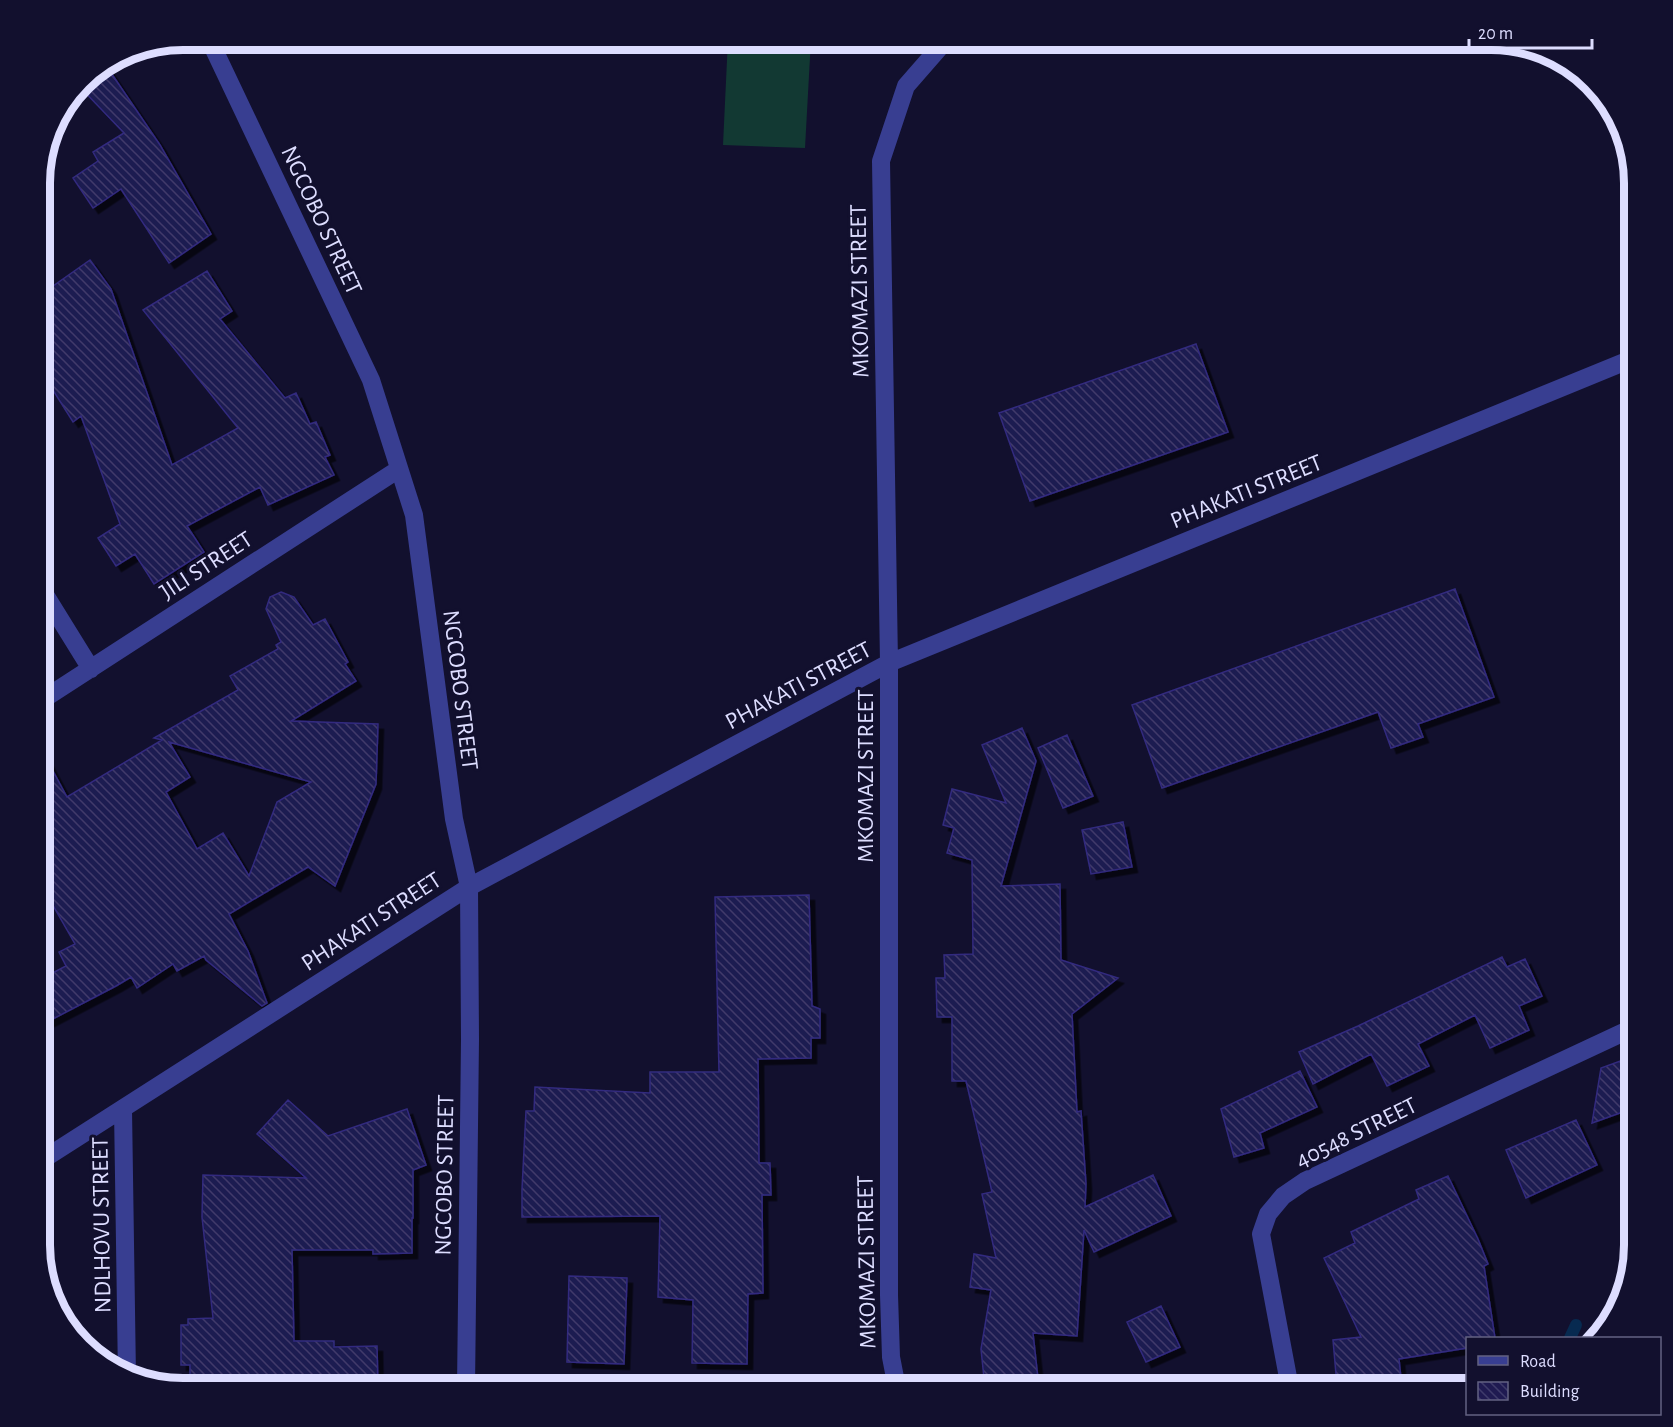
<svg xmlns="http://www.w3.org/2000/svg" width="1673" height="1427" font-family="'Alegreya Sans',sans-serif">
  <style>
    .pitch { fill: #123933 }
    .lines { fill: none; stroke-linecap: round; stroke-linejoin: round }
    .stream { stroke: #072a50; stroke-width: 12 }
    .building { fill: url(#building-back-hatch); stroke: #322b7f; stroke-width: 1.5; fill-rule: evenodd; filter: url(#shadow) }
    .minor { stroke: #383e91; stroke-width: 18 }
    .labels { text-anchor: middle; stroke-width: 6; stroke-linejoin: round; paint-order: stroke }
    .street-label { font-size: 24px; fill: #ddf; stroke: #12102e }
    .rim { fill: none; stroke: #ddf; stroke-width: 8 }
  </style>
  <defs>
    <pattern id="building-back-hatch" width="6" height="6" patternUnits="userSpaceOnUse" patternTransform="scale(1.5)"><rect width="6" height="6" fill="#1f1a51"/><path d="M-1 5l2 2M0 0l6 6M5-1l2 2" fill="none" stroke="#3f3b6b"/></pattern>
    <filter id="shadow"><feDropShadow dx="5.5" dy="5.5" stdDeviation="0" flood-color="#0009"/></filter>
  </defs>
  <rect width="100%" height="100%" fill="#12102e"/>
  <path class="pitch" d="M 728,39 L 811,39 L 805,148 L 723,145 Z"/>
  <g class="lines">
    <path class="stream" d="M 1570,1338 L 1576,1325"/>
  </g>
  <path class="building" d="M 105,64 L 160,145 L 211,234 L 169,263 L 121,189 L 93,208 L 73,178 L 98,161 L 93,152 L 124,133 L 79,86 L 88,75 Z
    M 90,260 L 111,289 L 172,465 L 238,428 L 143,310 L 207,271 L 232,311 L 220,319 L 285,398 L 296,393 L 310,424 L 316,422 L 330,455 L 325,457 L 334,475 L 268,505 L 260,487 L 187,526 L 204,552 L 154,584 L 135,554 L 116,566 L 98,538 L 120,524 L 81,416 L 73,422 L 39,368 L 39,296 Z
    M 1196,344 L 1228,432 L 1030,501 L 999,413 Z
    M 1455,589 L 1494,697 L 1418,724 L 1423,737 L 1391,748 L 1378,712 L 1162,788 L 1132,705 Z
    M 281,592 L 294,597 L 313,625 L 325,619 L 348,662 L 345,664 L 356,681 L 291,721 L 378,724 L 376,784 L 335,886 L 308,867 L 229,914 L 248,951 L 267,1003 L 262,1006 L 206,960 L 204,956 L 177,971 L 173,964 L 137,988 L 131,977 L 116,986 L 49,1021 L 39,1002 L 39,980 L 66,966 L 59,952 L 75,944 L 39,881 L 39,745 L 67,797 L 162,740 L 154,738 L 238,690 L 230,676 L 278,649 L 276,645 L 281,642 L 266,609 L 270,597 ZM 169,742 L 311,782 L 277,802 L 249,876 L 223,833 L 197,849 L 166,792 L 190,777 Z
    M 1022,728 L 1036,761 L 1001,886 L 1060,884 L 1061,960 L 1118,978 L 1072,1014 L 1077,1112 L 1081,1111 L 1086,1184 L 1085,1207 L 1153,1175 L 1171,1216 L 1094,1252 L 1084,1230 L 1077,1336 L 1033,1333 L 1039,1388 L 985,1388 L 981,1349 L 991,1290 L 970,1287 L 974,1254 L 996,1258 L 982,1194 L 992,1192 L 966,1081 L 952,1081 L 952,1017 L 937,1017 L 936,978 L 945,978 L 944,955 L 973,954 L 972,860 L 947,853 L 954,828 L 943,825 L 952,789 L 1006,803 L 982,745 Z
    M 1067,735 L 1093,796 L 1063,808 L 1038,748 Z
    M 1123,822 L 1132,867 L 1091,874 L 1082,830 Z
    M 809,895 L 812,1006 L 820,1009 L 820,1038 L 811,1038 L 811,1058 L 758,1059 L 759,1163 L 770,1163 L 771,1195 L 762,1195 L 763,1293 L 748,1294 L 747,1364 L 692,1363 L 693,1300 L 658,1297 L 660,1216 L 522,1217 L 522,1189 L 526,1111 L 534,1111 L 535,1087 L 650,1093 L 650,1072 L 719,1072 L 715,897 Z
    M 1502,957 L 1507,967 L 1525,959 L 1542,996 L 1519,1006 L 1529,1030 L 1490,1048 L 1475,1015 L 1418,1044 L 1429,1066 L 1387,1086 L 1371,1054 L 1313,1084 L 1299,1052 L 1358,1026 Z
    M 1634,1056 L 1634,1108 L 1592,1123 L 1601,1068 Z
    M 1300,1071 L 1317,1107 L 1260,1133 L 1264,1148 L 1234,1157 L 1221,1109 Z
    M 288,1100 L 328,1136 L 407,1109 L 426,1165 L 413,1170 L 413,1218 L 412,1218 L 412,1253 L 373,1254 L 373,1250 L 292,1250 L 294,1341 L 334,1341 L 334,1347 L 377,1346 L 378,1388 L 301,1388 L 299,1377 L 190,1379 L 190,1365 L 181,1365 L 181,1325 L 188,1325 L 188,1319 L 213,1318 L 202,1217 L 203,1175 L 306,1178 L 257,1134 Z
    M 1576,1120 L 1597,1165 L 1526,1198 L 1506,1150 Z
    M 1448,1176 L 1478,1239 L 1488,1264 L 1484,1266 L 1495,1338 L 1467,1338 L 1467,1348 L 1399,1359 L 1402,1388 L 1368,1388 L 1367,1383 L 1337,1386 L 1333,1340 L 1361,1337 L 1324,1258 L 1355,1243 L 1351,1232 L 1419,1199 L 1416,1190 Z
    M 569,1276 L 627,1278 L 624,1364 L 567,1362 Z
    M 1161,1306 L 1180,1347 L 1146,1362 L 1127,1322 Z"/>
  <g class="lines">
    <path class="minor" d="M 209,39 L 371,380 L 414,515 L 454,819 L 469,887 L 470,1039 L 466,1388
      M 39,585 L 91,669
      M 39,702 L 399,469
      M 123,1109 L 127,1377
      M 39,1162 L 469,887 L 889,663 L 1634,358
      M 897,1388 L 891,1357 L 889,1295 L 889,663 L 881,161 L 906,86 L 947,39
      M 1290,1388 L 1261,1234 L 1268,1214 L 1283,1196 L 1305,1181 L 1624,1032 L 1634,1029"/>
  </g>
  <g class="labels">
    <g class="street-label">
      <text transform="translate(322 220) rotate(65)" y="8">NGCOBO STREET</text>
      <text transform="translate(859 291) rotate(-91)" y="8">MKOMAZI STREET</text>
      <text transform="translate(1246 491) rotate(-22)" y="8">PHAKATI STREET</text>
      <text transform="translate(206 565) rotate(-33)" y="8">JILI STREET</text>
      <text transform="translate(798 685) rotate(-28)" y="8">PHAKATI STREET</text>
      <text transform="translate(461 690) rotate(83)" y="8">NGCOBO STREET</text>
      <text transform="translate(865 776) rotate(-90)" y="8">MKOMAZI STREET</text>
      <text transform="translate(371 921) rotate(-33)" y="8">PHAKATI STREET</text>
      <text transform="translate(1356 1132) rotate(-26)" y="8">40548 STREET</text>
      <text transform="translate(444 1175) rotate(-89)" y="8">NGCOBO STREET</text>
      <text transform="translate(101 1225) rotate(-91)" y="8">NDLHOVU STREET</text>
      <text transform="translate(866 1262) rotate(-91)" y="8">MKOMAZI STREET</text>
    </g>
  </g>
  <path d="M0 0H1673V1427H0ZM183 50H1491A133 133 0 0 1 1624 183V1245A133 133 0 0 1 1491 1378H183A133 133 0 0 1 50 1245V183A133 133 0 0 1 183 50Z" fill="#12102e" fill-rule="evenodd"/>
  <path class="rim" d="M183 50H1491A133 133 0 0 1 1624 183V1245A133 133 0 0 1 1491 1378H183A133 133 0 0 1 50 1245V183A133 133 0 0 1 183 50Z"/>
  <rect x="1466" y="1337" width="195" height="78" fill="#12102e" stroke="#636282" stroke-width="1.5"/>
  <rect x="1478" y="1356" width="30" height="9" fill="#383e91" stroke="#636282" stroke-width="1.5"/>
  <text x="1520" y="1367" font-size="18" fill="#ddddff">Road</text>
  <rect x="1478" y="1382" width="30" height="18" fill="url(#building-back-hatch)" stroke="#636282" stroke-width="1.5"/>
  <text x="1520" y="1397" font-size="18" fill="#ddddff">Building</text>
  <path d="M1469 39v9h123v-9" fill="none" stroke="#ddddff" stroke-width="3"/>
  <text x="1478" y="39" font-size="18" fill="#ddddff" stroke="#12102e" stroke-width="4.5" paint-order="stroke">20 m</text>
</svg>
